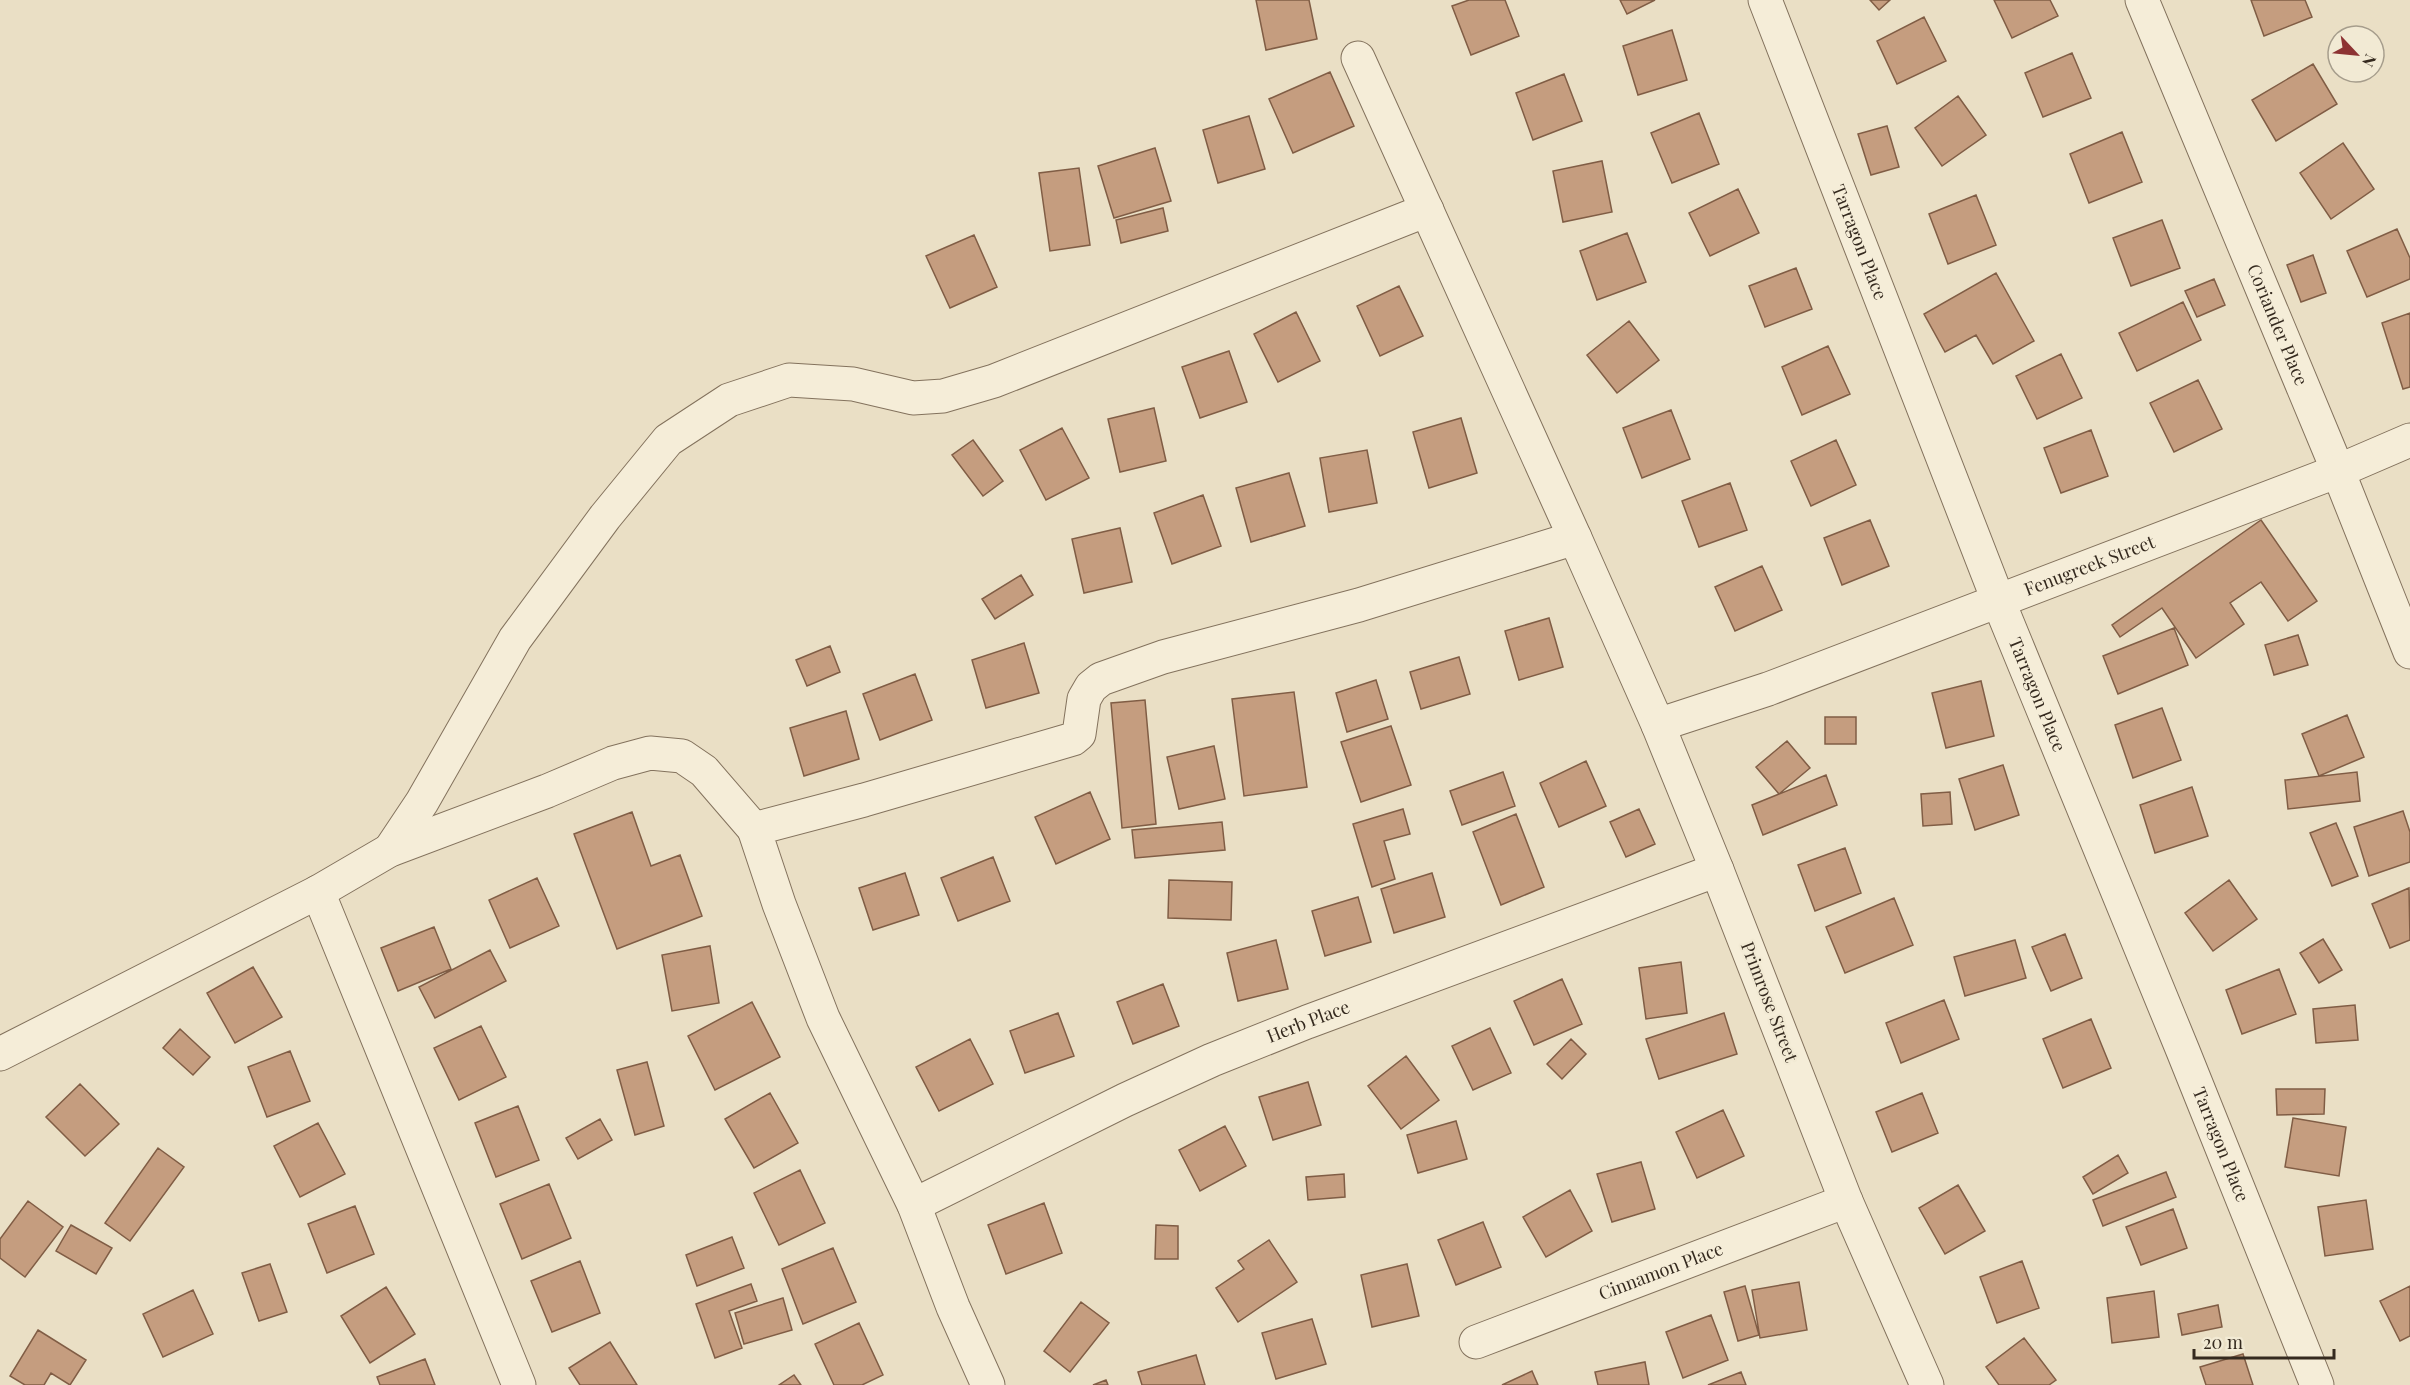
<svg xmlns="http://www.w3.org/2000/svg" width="2410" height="1385" font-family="'Playfair Display',serif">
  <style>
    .building { fill: #c59d7f; stroke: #805d45; stroke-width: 1.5 }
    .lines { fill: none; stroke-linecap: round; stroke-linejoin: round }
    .minor-casing { stroke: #83725d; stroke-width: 35 }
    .minor { stroke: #f5edd8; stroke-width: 33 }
    .labels { text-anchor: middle; stroke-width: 4.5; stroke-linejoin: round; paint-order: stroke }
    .street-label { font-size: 18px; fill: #352a1f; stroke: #f2ead4 }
  </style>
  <rect width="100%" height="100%" fill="#eadfc5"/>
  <path class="building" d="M 1256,0 L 1309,0 L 1317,39 L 1266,50 Z
    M 1469,0 L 1505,0 L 1519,36 L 1471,55 L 1452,6 Z
    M 1620,0 L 1655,0 L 1627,14 Z
    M 1870,0 L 1890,0 L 1879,10 Z
    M 1994,0 L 2050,0 L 2058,16 L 2012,38 Z
    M 2251,0 L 2305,0 L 2312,17 L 2264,36 Z
    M 1924,17 L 1946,61 L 1897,84 L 1877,41 Z
    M 1672,30 L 1687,80 L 1638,95 L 1623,46 Z
    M 2072,53 L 2091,98 L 2043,117 L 2025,73 Z
    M 2313,64 L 2337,104 L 2276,141 L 2252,100 Z
    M 1330,72 L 1354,126 L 1293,153 L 1269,99 Z
    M 1564,74 L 1582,121 L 1533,140 L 1516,93 Z
    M 1958,96 L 1986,135 L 1942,166 L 1915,128 Z
    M 1699,113 L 1719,164 L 1672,183 L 1651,133 Z
    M 1249,116 L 1265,169 L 1218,183 L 1203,130 Z
    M 1887,126 L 1899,167 L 1871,175 L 1858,134 Z
    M 2122,132 L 2142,182 L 2089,203 L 2070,154 Z
    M 2343,143 L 2374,189 L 2331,219 L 2300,173 Z
    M 1155,148 L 1171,201 L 1114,218 L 1098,166 Z
    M 1602,161 L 1612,212 L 1563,222 L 1553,171 Z
    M 1079,168 L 1090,245 L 1050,251 L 1039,173 Z
    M 1738,189 L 1759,233 L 1710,256 L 1689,213 Z
    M 1976,195 L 1996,245 L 1948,264 L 1929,214 Z
    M 1163,208 L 1168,231 L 1121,243 L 1116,220 Z
    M 2162,220 L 2180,268 L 2131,286 L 2113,238 Z
    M 2397,229 L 2410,258 L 2410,279 L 2367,297 L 2347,251 Z
    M 1627,233 L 1646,282 L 1597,300 L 1580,251 Z
    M 974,235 L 997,287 L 950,308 L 926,256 Z
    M 2313,255 L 2326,293 L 2301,302 L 2287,265 Z
    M 1796,268 L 1812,309 L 1765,327 L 1749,286 Z
    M 1996,273 L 2034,341 L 1993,364 L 1976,335 L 1945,352 L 1924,314 Z
    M 2214,279 L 2225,305 L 2197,317 L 2185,291 Z
    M 1399,286 L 1423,336 L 1380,356 L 1357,306 Z
    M 2183,302 L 2201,340 L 2137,371 L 2119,333 Z
    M 1296,312 L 1320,361 L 1278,382 L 1254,334 Z
    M 2410,313 L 2410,387 L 2403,389 L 2382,323 Z
    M 1629,321 L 1659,360 L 1617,393 L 1587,355 Z
    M 1828,346 L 1850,394 L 1802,415 L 1782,367 Z
    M 1229,351 L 1247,402 L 1200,418 L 1182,367 Z
    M 2061,354 L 2082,398 L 2037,419 L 2016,376 Z
    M 2198,380 L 2222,429 L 2174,452 L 2150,403 Z
    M 1154,408 L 1166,461 L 1120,472 L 1108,419 Z
    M 1671,410 L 1690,459 L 1642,478 L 1623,428 Z
    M 1461,418 L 1477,473 L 1429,488 L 1413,432 Z
    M 1062,428 L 1089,478 L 1046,500 L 1020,450 Z
    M 2091,430 L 2108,476 L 2061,493 L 2044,448 Z
    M 973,440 L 1003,481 L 983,496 L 952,455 Z
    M 1836,440 L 1856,485 L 1811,506 L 1791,461 Z
    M 1367,450 L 1377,503 L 1329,512 L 1320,458 Z
    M 1289,473 L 1305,526 L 1251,542 L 1236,488 Z
    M 1730,483 L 1747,530 L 1699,547 L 1682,501 Z
    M 1203,495 L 1221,546 L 1172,564 L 1154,513 Z
    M 1870,520 L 1889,566 L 1842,585 L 1824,538 Z
    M 2261,520 L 2317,601 L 2288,621 L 2261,582 L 2230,603 L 2244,624 L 2196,658 L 2162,608 L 2120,637 L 2112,625 Z
    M 1120,528 L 1132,582 L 1084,593 L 1072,539 Z
    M 1762,566 L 1782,610 L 1735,631 L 1715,587 Z
    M 1021,575 L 1033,595 L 995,619 L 982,599 Z
    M 1549,618 L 1563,667 L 1519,680 L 1505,631 Z
    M 2174,628 L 2188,665 L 2118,694 L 2103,656 Z
    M 2298,635 L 2308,665 L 2274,675 L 2265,645 Z
    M 1024,643 L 1039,693 L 986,708 L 972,660 Z
    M 830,646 L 840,672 L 807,686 L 796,660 Z
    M 1459,657 L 1470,694 L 1421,709 L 1410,672 Z
    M 915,674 L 932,720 L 880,740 L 863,694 Z
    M 1376,680 L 1388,719 L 1347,732 L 1336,693 Z
    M 1981,681 L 1994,736 L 1946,748 L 1932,693 Z
    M 1294,692 L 1307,787 L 1244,796 L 1232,699 Z
    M 1145,700 L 1156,824 L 1122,828 L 1111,703 Z
    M 2162,708 L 2181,760 L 2133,778 L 2115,725 Z
    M 846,711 L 859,759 L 804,776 L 790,728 Z
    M 2347,715 L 2364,757 L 2319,776 L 2302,734 Z
    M 1825,717 L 1856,717 L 1856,744 L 1825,744 Z
    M 1391,726 L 1411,785 L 1361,802 L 1341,742 Z
    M 1787,741 L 1810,768 L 1779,794 L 1756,767 Z
    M 1214,746 L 1225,799 L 1179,809 L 1167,757 Z
    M 1586,761 L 1606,806 L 1559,827 L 1540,783 Z
    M 2003,765 L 2019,815 L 1975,830 L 1959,779 Z
    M 1503,772 L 1515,806 L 1462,825 L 1450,791 Z
    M 2357,772 L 2360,801 L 2288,809 L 2285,780 Z
    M 1826,775 L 1837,805 L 1763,835 L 1752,805 Z
    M 2192,787 L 2208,836 L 2155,853 L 2140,805 Z
    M 1090,792 L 1110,839 L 1056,864 L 1035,817 Z
    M 1950,792 L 1952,824 L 1923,826 L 1921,794 Z
    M 1403,809 L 1410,834 L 1384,841 L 1395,879 L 1372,887 L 1353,824 Z
    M 1639,809 L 1655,844 L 1626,857 L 1610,822 Z
    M 2403,811 L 2410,832 L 2410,862 L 2369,876 L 2354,827 Z
    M 632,812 L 651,866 L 680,855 L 702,916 L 617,949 L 574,834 Z
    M 1516,814 L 1544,887 L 1501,905 L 1473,832 Z
    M 1222,822 L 1225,850 L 1135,858 L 1132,830 Z
    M 2336,823 L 2358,876 L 2332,886 L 2310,833 Z
    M 1845,848 L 1861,893 L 1815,911 L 1798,865 Z
    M 993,857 L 1010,901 L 958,921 L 941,878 Z
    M 905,873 L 919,915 L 873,930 L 859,888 Z
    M 1432,873 L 1445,917 L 1394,933 L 1381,889 Z
    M 537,878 L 559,926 L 510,948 L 489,900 Z
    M 1169,880 L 1232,882 L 1231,920 L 1168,918 Z
    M 2229,880 L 2257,919 L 2213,951 L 2185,913 Z
    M 2409,888 L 2410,940 L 2390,948 L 2372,904 Z
    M 1358,897 L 1371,942 L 1325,956 L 1312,911 Z
    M 1894,898 L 1913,945 L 1845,973 L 1826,927 Z
    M 434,927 L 451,969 L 398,991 L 381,948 Z
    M 2065,934 L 2082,978 L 2051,991 L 2032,947 Z
    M 2323,939 L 2342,970 L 2319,983 L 2300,953 Z
    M 1276,940 L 1288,989 L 1238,1001 L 1227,953 Z
    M 2015,940 L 2026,978 L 1965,996 L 1954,957 Z
    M 710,946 L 719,1003 L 672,1011 L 662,955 Z
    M 490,950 L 506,981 L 435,1018 L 419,987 Z
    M 1681,962 L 1687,1013 L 1646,1019 L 1639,968 Z
    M 253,967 L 282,1017 L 235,1043 L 207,993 Z
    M 2279,969 L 2296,1014 L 2242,1034 L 2226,990 Z
    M 1562,979 L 1582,1024 L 1534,1045 L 1514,1001 Z
    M 1163,984 L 1179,1026 L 1133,1044 L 1117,1002 Z
    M 1944,1000 L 1959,1039 L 1901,1063 L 1886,1023 Z
    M 752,1002 L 780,1057 L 715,1090 L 688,1036 Z
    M 2355,1005 L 2358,1040 L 2316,1043 L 2313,1009 Z
    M 1058,1013 L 1074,1056 L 1025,1073 L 1010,1031 Z
    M 1724,1013 L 1737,1054 L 1659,1079 L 1646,1039 Z
    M 2091,1019 L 2111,1068 L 2063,1088 L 2043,1039 Z
    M 481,1026 L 506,1077 L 459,1100 L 434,1048 Z
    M 1490,1028 L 1511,1073 L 1473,1090 L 1452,1046 Z
    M 180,1029 L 210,1057 L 193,1075 L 163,1048 Z
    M 970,1039 L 993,1084 L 939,1111 L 916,1067 Z
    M 1571,1039 L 1586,1054 L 1562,1079 L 1547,1064 Z
    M 290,1051 L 310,1101 L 267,1117 L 248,1067 Z
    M 1406,1056 L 1439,1100 L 1401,1129 L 1368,1086 Z
    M 647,1062 L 664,1126 L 635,1135 L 617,1070 Z
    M 1308,1082 L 1321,1125 L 1273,1140 L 1259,1097 Z
    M 80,1084 L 119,1124 L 85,1156 L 46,1117 Z
    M 2276,1089 L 2325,1089 L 2324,1114 L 2277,1115 Z
    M 770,1093 L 798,1143 L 754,1168 L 725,1119 Z
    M 1922,1093 L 1938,1133 L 1892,1152 L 1876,1112 Z
    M 518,1106 L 539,1160 L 496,1177 L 475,1123 Z
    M 1723,1110 L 1744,1156 L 1697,1178 L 1676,1132 Z
    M 2293,1118 L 2346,1127 L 2339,1176 L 2285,1167 Z
    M 600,1119 L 612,1140 L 578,1159 L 566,1138 Z
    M 1456,1121 L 1467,1159 L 1418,1173 L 1407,1135 Z
    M 318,1123 L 345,1174 L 300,1197 L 274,1146 Z
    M 1225,1126 L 1246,1166 L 1200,1191 L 1179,1150 Z
    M 158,1148 L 184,1167 L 130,1241 L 105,1223 Z
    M 2118,1155 L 2128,1173 L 2093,1194 L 2083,1177 Z
    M 1641,1162 L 1655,1209 L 1612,1222 L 1597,1174 Z
    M 800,1170 L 825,1223 L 779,1245 L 754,1193 Z
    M 2166,1172 L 2176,1197 L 2103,1226 L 2093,1200 Z
    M 1344,1174 L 1345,1197 L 1308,1200 L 1306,1177 Z
    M 549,1184 L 571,1238 L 522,1259 L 500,1204 Z
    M 1958,1185 L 1985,1231 L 1945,1254 L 1919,1208 Z
    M 1570,1190 L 1592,1231 L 1546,1257 L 1523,1217 Z
    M 2366,1200 L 2373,1249 L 2325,1256 L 2318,1207 Z
    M 28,1201 L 63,1227 L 25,1277 L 0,1258 L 0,1239 Z
    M 1044,1203 L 1062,1253 L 1006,1274 L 988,1225 Z
    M 355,1206 L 374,1254 L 327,1273 L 308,1224 Z
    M 2173,1209 L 2187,1248 L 2141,1265 L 2126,1227 Z
    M 1483,1222 L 1501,1267 L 1456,1285 L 1438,1240 Z
    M 71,1225 L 112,1248 L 96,1274 L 56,1251 Z
    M 1156,1225 L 1178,1226 L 1178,1259 L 1155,1259 Z
    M 732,1237 L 744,1268 L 697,1286 L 686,1255 Z
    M 1269,1240 L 1297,1282 L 1238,1322 L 1216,1288 L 1244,1269 L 1238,1261 Z
    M 833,1248 L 856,1302 L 803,1324 L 782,1269 Z
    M 580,1261 L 600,1313 L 552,1332 L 531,1281 Z
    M 2022,1261 L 2039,1308 L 1997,1323 L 1980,1277 Z
    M 270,1264 L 287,1312 L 259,1321 L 242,1273 Z
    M 1407,1264 L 1419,1316 L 1372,1327 L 1361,1275 Z
    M 1799,1282 L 1807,1330 L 1760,1338 L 1752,1290 Z
    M 751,1284 L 757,1301 L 729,1311 L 742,1348 L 715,1358 L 696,1304 Z
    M 1745,1286 L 1759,1335 L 1738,1341 L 1724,1292 Z
    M 2410,1286 L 2410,1336 L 2400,1341 L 2380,1301 Z
    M 386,1287 L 415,1334 L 370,1363 L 341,1316 Z
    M 193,1290 L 213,1334 L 163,1357 L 143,1314 Z
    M 2154,1291 L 2159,1337 L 2112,1343 L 2107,1298 Z
    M 783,1298 L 792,1330 L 744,1344 L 735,1313 Z
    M 1081,1302 L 1109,1323 L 1070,1372 L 1044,1351 Z
    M 2218,1305 L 2222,1327 L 2182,1335 L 2178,1314 Z
    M 1711,1315 L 1728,1360 L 1683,1378 L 1666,1332 Z
    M 1312,1319 L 1326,1364 L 1276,1379 L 1262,1333 Z
    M 859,1323 L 883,1375 L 862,1385 L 834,1385 L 815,1344 Z
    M 38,1330 L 86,1360 L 70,1385 L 51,1373 L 44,1385 L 25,1385 L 10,1376 Z
    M 2024,1338 L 2056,1380 L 2049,1385 L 1999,1385 L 1986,1367 Z
    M 610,1342 L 637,1385 L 580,1385 L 569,1368 Z
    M 2243,1354 L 2253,1385 L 2206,1385 L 2200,1367 Z
    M 1196,1355 L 1205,1385 L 1142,1385 L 1138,1372 Z
    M 425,1359 L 435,1385 L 380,1385 L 377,1377 Z
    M 1645,1362 L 1649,1385 L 1598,1385 L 1595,1372 Z
    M 1532,1371 L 1538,1385 L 1502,1385 Z
    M 1741,1372 L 1746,1385 L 1708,1385 Z
    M 794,1375 L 801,1385 L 779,1385 Z
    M 1106,1380 L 1108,1385 L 1093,1385 Z"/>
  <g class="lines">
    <g class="minor-casing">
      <g id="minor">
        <path id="s1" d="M 1765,0 L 1998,600 L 2183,1051 L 2317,1385"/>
        <path id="s2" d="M 2142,0 L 2338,471 L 2410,652"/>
        <path d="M 1358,58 L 1575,538"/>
        <path d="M 390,850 L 422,802 L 515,639 L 605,517 L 668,440 L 729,400 L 789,380 L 853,384 L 913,398 L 943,396 L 994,381 L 1427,210"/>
        <path d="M 318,892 L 519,1385"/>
        <path d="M 0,1054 L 318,892 L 390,850 L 547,791 L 613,763 L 650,753 L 682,756 L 704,771 L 754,829"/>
        <path id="s3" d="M 914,1205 L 1125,1100 L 1212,1060 L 1307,1022 L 1717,870"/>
        <path id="s4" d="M 1476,1342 L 1846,1201"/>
        <path d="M 988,1385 L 953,1307 L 914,1205 L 823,1018 L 779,904 L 754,829 L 864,800 L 1073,739 L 1079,734 L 1084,699 L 1091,687 L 1101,679 L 1163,657 L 1359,605 L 1575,538 L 1658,725"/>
        <path id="s5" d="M 1927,1385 L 1846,1201 L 1717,870 L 1658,725 L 1768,689 L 2338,471 L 2410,440"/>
      </g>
    </g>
    <use href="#minor" class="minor"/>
  </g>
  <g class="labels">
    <g class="street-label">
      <text dy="6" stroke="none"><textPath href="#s1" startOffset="260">Tarragon Place</textPath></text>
      <text dy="6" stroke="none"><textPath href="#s2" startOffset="352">Coriander Place</textPath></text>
      <text dy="6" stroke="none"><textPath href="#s5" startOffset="1173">Fenugreek Street</textPath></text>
      <text dy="6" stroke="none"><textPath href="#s1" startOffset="746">Tarragon Place</textPath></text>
      <text transform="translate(1769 1002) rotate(69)" y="6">Primrose Street</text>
      <text dy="6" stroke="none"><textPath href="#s3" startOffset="435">Herb Place</textPath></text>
      <text dy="6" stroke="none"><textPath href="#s1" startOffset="1232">Tarragon Place</textPath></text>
      <text dy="6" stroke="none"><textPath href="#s4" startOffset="198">Cinnamon Place</textPath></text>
    </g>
  </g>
  <g transform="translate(2356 54) rotate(116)"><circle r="28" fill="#f2ead4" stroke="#a69d8c" stroke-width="1.5"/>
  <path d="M0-4.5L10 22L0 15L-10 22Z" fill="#8d3333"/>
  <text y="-9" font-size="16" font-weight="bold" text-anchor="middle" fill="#352a1f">N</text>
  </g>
  <path d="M2194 1349v9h140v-9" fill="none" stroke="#352a1f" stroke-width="3"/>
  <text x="2203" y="1349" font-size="18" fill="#352a1f" stroke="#f2ead4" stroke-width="4.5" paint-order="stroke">20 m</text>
</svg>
